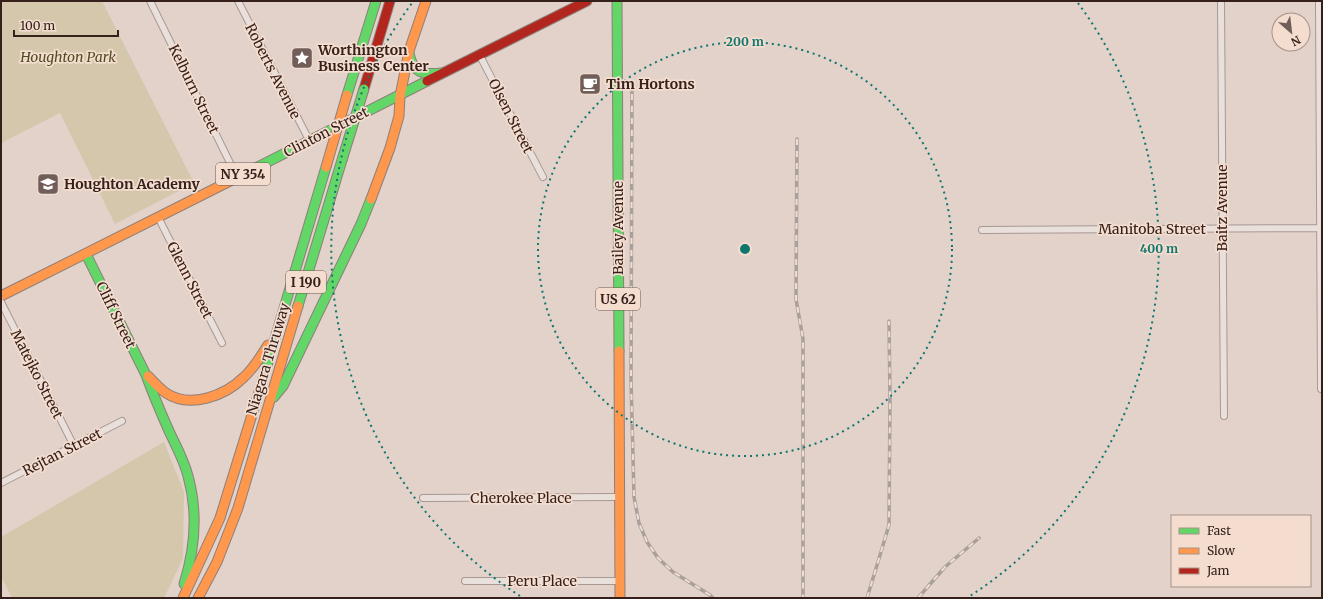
<svg xmlns="http://www.w3.org/2000/svg" width="1323" height="599" font-family="Merriweather,serif">
  <style>
    .green { fill: #d5c7ac }
    .lines { fill: none; stroke-linecap: round; stroke-linejoin: round }
    .street-casing { stroke: #a79894; stroke-width: 8 }
    .fast-casing { stroke: #8d7f7a; stroke-width: 11 }
    .slow-casing { stroke: #8d7f7a; stroke-width: 11 }
    .jam-casing { stroke: #8d7f7a; stroke-width: 11 }
    .street { stroke: #eae0db; stroke-width: 6 }
    .fast { stroke: #63d668; stroke-width: 9 }
    .slow { stroke: #ff974d; stroke-width: 9 }
    .jam { stroke: #b3261e; stroke-width: 9 }
    .rail-casing { stroke: #a9a09c; stroke-width: 3.5 }
    .rail { stroke: #f4ddcf; stroke-width: 2; stroke-dasharray: 6; stroke-linecap: butt }
    .fast-bridge-casing { stroke: #8d7f7a; stroke-width: 11; stroke-linecap: butt }
    .slow-bridge-casing { stroke: #8d7f7a; stroke-width: 11; stroke-linecap: butt }
    .fast-bridge { stroke: #63d668; stroke-width: 9 }
    .slow-bridge { stroke: #ff974d; stroke-width: 9 }
    .ring { fill: none; stroke: #0f766e; stroke-width: 2; stroke-dasharray: 2 4 }
    .labels { text-anchor: middle; stroke-width: 3.5; stroke-linejoin: round; paint-order: stroke }
    .shield { fill: #f4ddcf; stroke: #6e5952; stroke-width: 1 }
    .shield-label { font-size: 13px; font-weight: bold; fill: #35201c }
    .poi-label { font-size: 14px; font-weight: bold; fill: #35201c; stroke: #f4ddcf; text-anchor: start }
    .park-label { font-size: 14px; font-style: italic; fill: #514d23; stroke: #f4ddcf }
    .street-label { font-size: 14px; fill: #35201c; stroke: #f4ddcf }
    .centre { fill: #0f766e; stroke: #f4ddcf; stroke-width: 2 }
    .ring-label { font-size: 12px; text-anchor: middle; font-weight: bold; fill: #0f766e; stroke: #f4ddcf; stroke-width: 3.5; stroke-linejoin: round; paint-order: stroke }
  </style>
  <rect width="100%" height="100%" fill="#e2d2ca"/>
  <path class="green" d="M 1,1 L 102,1 L 194,183 L 115,224 L 60,113 L 1,143 Z
    M 164,442 L 184,492 L 183,558 L 164,598 L 12,598 L 1,576 L 1,537 Z"/>
  <g class="lines">
    <g class="street-casing">
      <path id="street" d="M 150,1 L 237,177
        M 238,1 L 309,140
        M 1221,1 L 1224,416
        M 1319,1 L 1321,389
        M 479,54 L 543,177
        M 158,217 L 222,343
        M 982,230 L 1322,228
        M 1,302 L 74,446
        M 1,483 L 122,421
        M 423,498 L 619,497
        M 465,581 L 619,581"/>
    </g>
    <g class="fast-casing">
      <path id="fast" d="M 617,1 L 619,351
        M 409,53 C 413,73 422,75 441,73
        M 347,95 L 376,1
        M 238,177 L 427,81
        M 86,254 L 146,375
        M 298,306 L 342,160
        M 146,375 C 153,394 161,413 169,431 C 176,446 184,460 188,476 C 198,512 195,549 184,584
        M 260,389 L 326,167
        M 274,397 L 283,386 L 361,224 L 371,199"/>
    </g>
    <g class="slow-casing">
      <path id="slow" d="M 371,199 L 390,148 L 399,116 L 400,96 L 409,51 L 426,1
        M 1,296 L 238,177
        M 619,351 L 620,598
        M 148,376 C 154,382 159,388 166,393 C 190,409 225,396 244,377 C 254,368 261,356 268,345
        M 183,598 L 220,518 L 260,389
        M 198,598 L 217,562 L 238,508 L 298,306"/>
    </g>
    <g class="jam-casing">
      <path id="jam" d="M 427,81 L 587,1
        M 364,89 L 390,1"/>
    </g>
    <use href="#street" class="street"/>
    <use href="#fast" class="fast"/>
    <use href="#slow" class="slow"/>
    <use href="#jam" class="jam"/>
    <g class="rail-casing">
      <path id="rail" d="M 632,82 L 631,379 L 634,497 L 639,523 L 647,542 L 658,558 L 673,572 L 710,595 L 713,598
        M 797,139 L 796,299 L 803,339 L 803,598
        M 867,598 L 881,552 L 889,525 L 890,398 L 889,321
        M 918,598 L 945,567 L 979,538"/>
    </g>
    <use href="#rail" class="rail"/>
    <g class="fast-bridge-casing">
      <path id="fast-bridge" d="M 342,160 L 364,89"/>
    </g>
    <g class="slow-bridge-casing">
      <path id="slow-bridge" d="M 326,167 L 347,95"/>
    </g>
    <use href="#fast-bridge" class="fast-bridge"/>
    <use href="#slow-bridge" class="slow-bridge"/>
  </g>
  <g class="ring">
    <circle cx="745" cy="249" r="207"/>
    <path d="M520 596A414 414 0 0 1 412 3M1078 3A414 414 0 0 1 970 596"/>
  </g>
  <defs>
    <g id="sight-square" transform="scale(1.15)"><rect x="-9" y="-9" width="18" height="18" rx="4" fill="#725e59" stroke="#f4ddcf"/><path d="M0-6L1.8-2.2L6-1.7L2.9 1.2L3.7 5.4L0 3.3L-3.7 5.4L-2.9 1.2L-6-1.7L-1.8-2.2Z" fill="#fff"/></g>
    <g id="cafe-square" transform="scale(1.15)"><rect x="-9" y="-9" width="18" height="18" rx="4" fill="#725e59" stroke="#f4ddcf"/><path d="M-5.5-4.5H6V0H3Q3 3.5 0 3.5H-2.5Q-5.5 3.5-5.5 0ZM3-3.2v2h1.7v-2ZM-6 4.5H4V6H-6Z" fill="#fff"/></g>
    <g id="school-square" transform="scale(1.15)"><rect x="-9" y="-9" width="18" height="18" rx="4" fill="#725e59" stroke="#f4ddcf"/><path d="M0-5L7-2L0 1L-7-2ZM-4 1L0 2.5L4 1V4Q0 6-4 4Z" fill="#fff"/></g>
  </defs>
  <g fill-rule="evenodd">
    <use href="#sight-square" x="302" y="58"/>
    <use href="#cafe-square" x="590" y="84"/>
    <use href="#school-square" x="48" y="184"/>
  </g>
  <g class="labels">
    <g class="shield">
      <rect x="216" y="163" width="54" height="22" rx="3"/>
      <rect x="286" y="271" width="40" height="22" rx="3"/>
      <rect x="596" y="288" width="44" height="22" rx="3"/>
    </g>
    <g class="shield-label">
      <text x="243" y="179">NY 354</text>
      <text x="306" y="287">I 190</text>
      <text x="618" y="304">US 62</text>
    </g>
    <g class="poi-label">
      <text x="318" y="55">Worthington<tspan x="318" dy="16">Business Center</tspan></text>
      <text x="606" y="89">Tim Hortons</text>
      <text x="64" y="189">Houghton Academy</text>
    </g>
    <g class="park-label">
      <text x="68" y="62">Houghton Park</text>
    </g>
    <g class="street-label">
      <text transform="translate(273 71) rotate(63)" y="5">Roberts Avenue</text>
      <text transform="translate(194 89) rotate(64)" y="5">Kelburn Street</text>
      <text transform="translate(511 116) rotate(63)" y="5">Olsen Street</text>
      <text transform="translate(326 132) rotate(-27)" y="5">Clinton Street</text>
      <text transform="translate(1222 208) rotate(-90)" y="5">Baitz Avenue</text>
      <text transform="translate(618 228) rotate(-90)" y="5">Bailey Avenue</text>
      <text x="1152" y="234">Manitoba Street</text>
      <text transform="translate(190 280) rotate(63)" y="5">Glenn Street</text>
      <text transform="translate(116 315) rotate(64)" y="5">Cliff Street</text>
      <text transform="translate(268 359) rotate(-73)" y="5">Niagara Thruway</text>
      <text transform="translate(37 374) rotate(63)" y="5">Matejko Street</text>
      <text transform="translate(62 452) rotate(-27)" y="5">Rejtan Street</text>
      <text x="521" y="503">Cherokee Place</text>
      <text x="542" y="586">Peru Place</text>
    </g>
  </g>
  <circle cx="745" cy="249" r="6" class="centre"/>
  <g class="ring-label">
    <text x="745" y="46">200 m</text>
    <text x="1159" y="253">400 m</text>
  </g>
  <rect width="1323" height="599" fill="none" stroke="#35201c" stroke-width="4"/>
  <rect x="1171" y="515" width="140" height="72" fill="#f4ddcf" stroke="#a89187"/>
  <rect x="1179" y="528" width="20" height="6" fill="#63d668" stroke="#a89187"/>
  <text x="1207" y="535" font-size="12" fill="#35201c">Fast</text>
  <rect x="1179" y="548" width="20" height="6" fill="#ff974d" stroke="#a89187"/>
  <text x="1207" y="555" font-size="12" fill="#35201c">Slow</text>
  <rect x="1179" y="568" width="20" height="6" fill="#b3261e" stroke="#a89187"/>
  <text x="1207" y="575" font-size="12" fill="#35201c">Jam</text>
  <g transform="translate(1291 32) rotate(152)"><circle r="19" fill="#f4ddcf" stroke="#a89187"/>
  <path d="M0-3L7 15L0 10L-7 15Z" fill="#725e59"/>
  <text y="-6" font-size="11" font-weight="bold" text-anchor="middle" fill="#35201c">N</text>
  </g>
  <path d="M14 30v6h104v-6" fill="none" stroke="#35201c" stroke-width="2"/>
  <text x="20" y="30" font-size="12" fill="#35201c" stroke="#f4ddcf" stroke-width="3" paint-order="stroke">100 m</text>
</svg>
